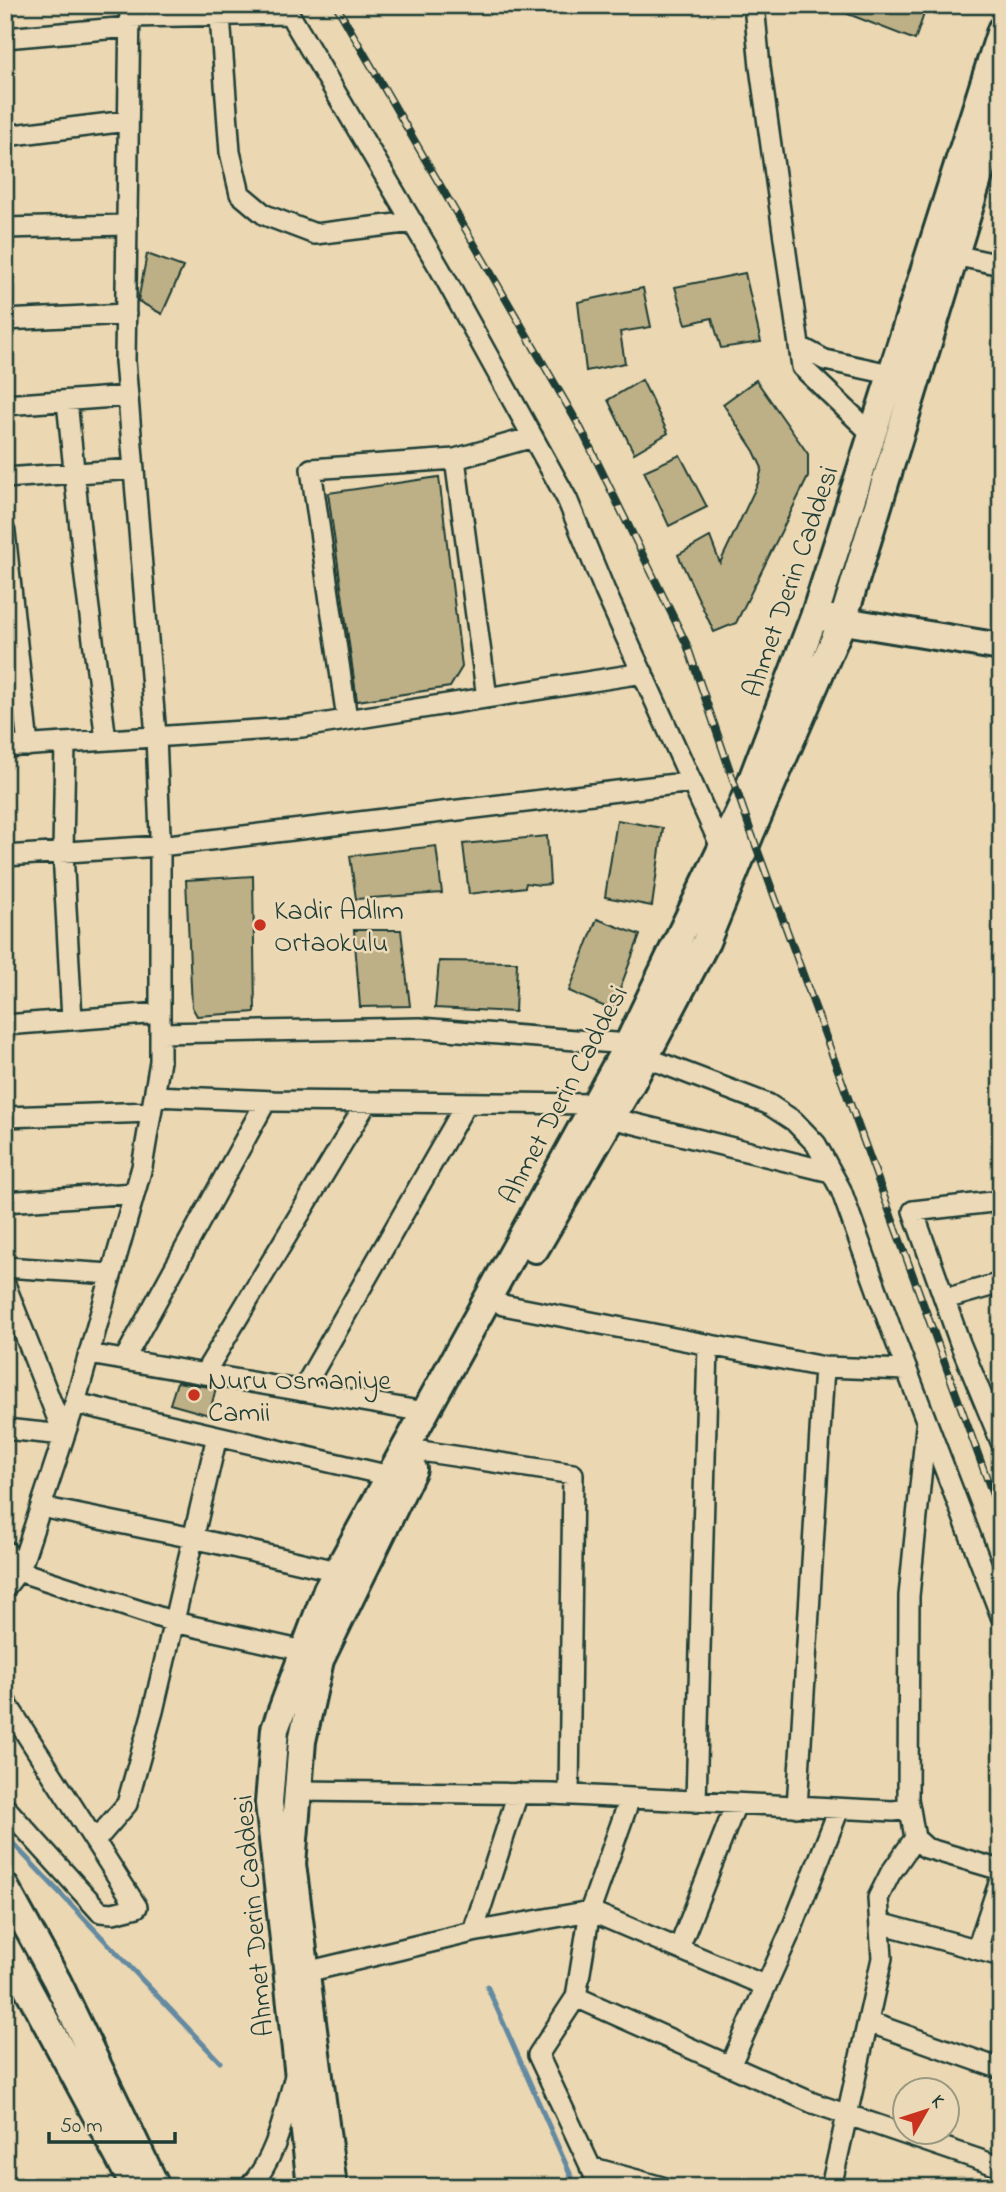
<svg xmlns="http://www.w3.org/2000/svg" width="1006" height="2192" font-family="'Indie Flower',sans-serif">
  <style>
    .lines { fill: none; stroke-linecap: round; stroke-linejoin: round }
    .stream { stroke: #638aa1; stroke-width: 5 }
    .building { fill: #bdb087; stroke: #1f3d34; stroke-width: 2 }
    .street-casing { stroke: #1f3d34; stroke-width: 24 }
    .secondary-casing { stroke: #1f3d34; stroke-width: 32 }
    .street { stroke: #ecd9b7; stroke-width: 19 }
    .secondary { stroke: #ecd9b7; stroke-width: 26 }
    .rail-casing { stroke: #1f3d34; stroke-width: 8 }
    .rail { stroke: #ecd9b7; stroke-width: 5; stroke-dasharray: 16; stroke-linecap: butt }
    .poi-dot { fill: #c8321e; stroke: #ecd9b7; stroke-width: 2.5 }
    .labels { text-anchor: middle; stroke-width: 5; stroke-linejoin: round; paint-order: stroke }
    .street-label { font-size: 28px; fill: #1f3d34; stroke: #ecd9b7 }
    .poi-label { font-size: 28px; fill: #1f3d34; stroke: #ecd9b7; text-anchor: start }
  </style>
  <rect width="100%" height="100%" fill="#ebd7b2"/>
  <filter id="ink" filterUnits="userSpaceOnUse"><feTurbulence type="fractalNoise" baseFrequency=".0143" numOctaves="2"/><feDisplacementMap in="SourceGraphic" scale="14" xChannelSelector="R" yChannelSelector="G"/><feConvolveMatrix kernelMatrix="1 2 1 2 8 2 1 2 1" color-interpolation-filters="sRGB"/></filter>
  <g filter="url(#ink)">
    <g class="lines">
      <path class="stream" d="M 5,1835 L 220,2062
        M 487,1986 L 576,2187"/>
    </g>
    <path class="building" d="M 825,5 L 927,5 L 915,40 Z
      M 147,254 L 183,267 L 162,314 L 138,301 Z
      M 745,273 L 761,342 L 721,348 L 712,318 L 686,324 L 675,287 Z
      M 643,288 L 651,327 L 620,332 L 625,363 L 586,371 L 578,302 Z
      M 642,380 L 668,433 L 634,453 L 608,400 Z
      M 756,380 L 808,454 L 808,477 L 736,623 L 714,632 L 678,555 L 710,537 L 720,563 L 758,483 L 762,468 L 754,451 L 723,404 Z
      M 680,455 L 707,507 L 669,526 L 644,471 Z
      M 439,477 L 462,667 L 450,687 L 357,701 L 328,493 Z
      M 617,820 L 663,828 L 652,906 L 605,897 Z
      M 547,836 L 550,884 L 540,885 L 526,883 L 525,887 L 469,894 L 463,844 Z
      M 436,846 L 442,893 L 356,899 L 350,856 Z
      M 253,876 L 255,1012 L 197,1016 L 192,1007 L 186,880 Z
      M 597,919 L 640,935 L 612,1010 L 569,991 Z
      M 354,930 L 401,930 L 410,1006 L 360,1007 Z
      M 439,961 L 517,962 L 515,1012 L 435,1008 Z
      M 177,1382 L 216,1388 L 209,1415 L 170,1404 Z"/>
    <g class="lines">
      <g class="street-casing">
        <path id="street" d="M 284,5 L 440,269 L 567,499 L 605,591 L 722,849
          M 754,5 L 760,67 L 802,367 L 872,434
          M 220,16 L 230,152 L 240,194 L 265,215 L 315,234 L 413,222
          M 130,17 L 290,14
          M 5,38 L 129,27
          M 5,136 L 127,121
          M 5,228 L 126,225
          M 954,255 L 1001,265
          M 5,320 L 126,314
          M 799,346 L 825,360 L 890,374
          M 67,401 L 85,578 L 106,740
          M 5,405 L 128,396
          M 455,459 L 487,698
          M 5,478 L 134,469
          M 5,532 L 28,746
          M 347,719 L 311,469 L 455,459 L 533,437
          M 65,743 L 63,852 L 72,1020
          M 5,747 L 302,727 L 643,673
          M 5,856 L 160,846 L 692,782
          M 5,1025 L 160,1013
          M 160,1033 L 420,1028 L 628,1044 L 645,1057 L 768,1104 L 794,1121 L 816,1144 L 841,1190 L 890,1326 L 1001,1616
          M 154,1096 L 274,1101 L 595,1104
          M 5,1117 L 151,1112
          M 611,1118 L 831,1172
          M 1001,1201 L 913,1211 L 960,1343 L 1001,1442
          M 5,1202 L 134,1193
          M 5,1267 L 111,1274
          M 5,1284 L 64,1435 L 5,1429
          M 945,1299 L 1001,1283
          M 503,1305 L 824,1367 L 907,1370
          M 89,1354 L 425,1412
          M 124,1360 L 266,1101
          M 204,1374 L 367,1102
          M 302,1391 L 466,1104
          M 75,1403 L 390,1476
          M 421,1451 L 573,1474 L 569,1794
          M 41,1507 L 193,1538 L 337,1571
          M 5,1550 L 18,1571 L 174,1622 L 304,1651
          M 5,1588 L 21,1567 L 75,1403 L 142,1167 L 160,1061 L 160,834 L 156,736 L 125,361 L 130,5
          M 5,1701 L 137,1907 L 113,1913 L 100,1912 L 5,1807
          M 298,1791 L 552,1794 L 893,1811 L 910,1809 L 908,1799 L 909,1596 L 926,1427
          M 696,1802 L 708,1345
          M 797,1807 L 824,1367
          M 910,1809 L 915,1838 L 926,1848 L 1001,1870
          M 96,1840 L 127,1804 L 153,1711 L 217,1436
          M 880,1923 L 1001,1956
          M 473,1932 L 518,1793
          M 679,1948 L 736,1804
          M 977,1949 L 1001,1877
          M 306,1972 L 473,1932 L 590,1911 L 630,1798
          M 766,1986 L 590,1911 L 576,1997 L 813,2103 L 1001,2167
          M 576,1997 L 538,2055 L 600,2187
          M 868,2022 L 1001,2069
          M 730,2066 L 792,1928 L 839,1809
          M 590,2167 L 662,2187
          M 249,2187 C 277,2158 284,2114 295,2076
          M 831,2187 L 882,1958 L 878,1898 L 890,1874 L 915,1838
          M 1001,2187 L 1001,2186"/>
      </g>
      <g class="secondary-casing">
        <path id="secondary" d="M 826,618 L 1001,647
          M 535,1249 L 632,1082 L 706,942 L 751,832 L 843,620 L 1001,104
          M 5,1887 L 57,1981 L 156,2187
          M 5,1946 L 135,2187
          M 311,2187 L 269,1803 L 275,1729 L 327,1590 L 628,1044 L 742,806 L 814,617 L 1001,30
          M 333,2187 L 292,1864 L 302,1741 L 320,1660 L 413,1469"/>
      </g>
      <use href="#street" class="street"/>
      <use href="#secondary" class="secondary"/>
      <g class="rail-casing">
        <path id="rail" d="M 336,5 L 581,429 L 687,645 L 751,832 L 1001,1517"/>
      </g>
      <use href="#rail" class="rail"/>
    </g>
  </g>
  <g class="poi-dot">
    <circle cx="260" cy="925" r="7"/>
    <circle cx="194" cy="1395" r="7"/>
  </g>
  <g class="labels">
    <g class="street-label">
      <text transform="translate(789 581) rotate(-71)" y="10">Ahmet Derin Caddesi</text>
      <text transform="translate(562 1094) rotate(-62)" y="10">Ahmet Derin Caddesi</text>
      <text transform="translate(252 1916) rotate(-95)" y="10">Ahmet Derin Caddesi</text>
    </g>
    <g class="poi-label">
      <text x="274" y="919">Kadir Adlım<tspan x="274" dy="32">Ortaokulu</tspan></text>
      <text x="208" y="1389">Nuru Osmaniye<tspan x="208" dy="32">Camii</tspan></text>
    </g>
  </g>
  <rect width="1006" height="2192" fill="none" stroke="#ecd9b7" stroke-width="28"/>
  <rect x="14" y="14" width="978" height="2164" fill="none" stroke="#1f3d34" stroke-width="2.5" filter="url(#ink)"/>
  <g transform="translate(926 2111) rotate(51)"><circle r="33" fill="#ecd9b7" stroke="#9a9b83" stroke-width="2"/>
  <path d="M0-5L12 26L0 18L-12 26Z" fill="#c8321e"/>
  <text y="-10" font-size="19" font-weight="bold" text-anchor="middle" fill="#1f3d34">K</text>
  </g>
  <path d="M49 2132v10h126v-10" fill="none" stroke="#1f3d34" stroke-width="3.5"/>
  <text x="60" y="2132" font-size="21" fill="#1f3d34" stroke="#ecd9b7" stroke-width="5" paint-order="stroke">50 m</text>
</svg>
